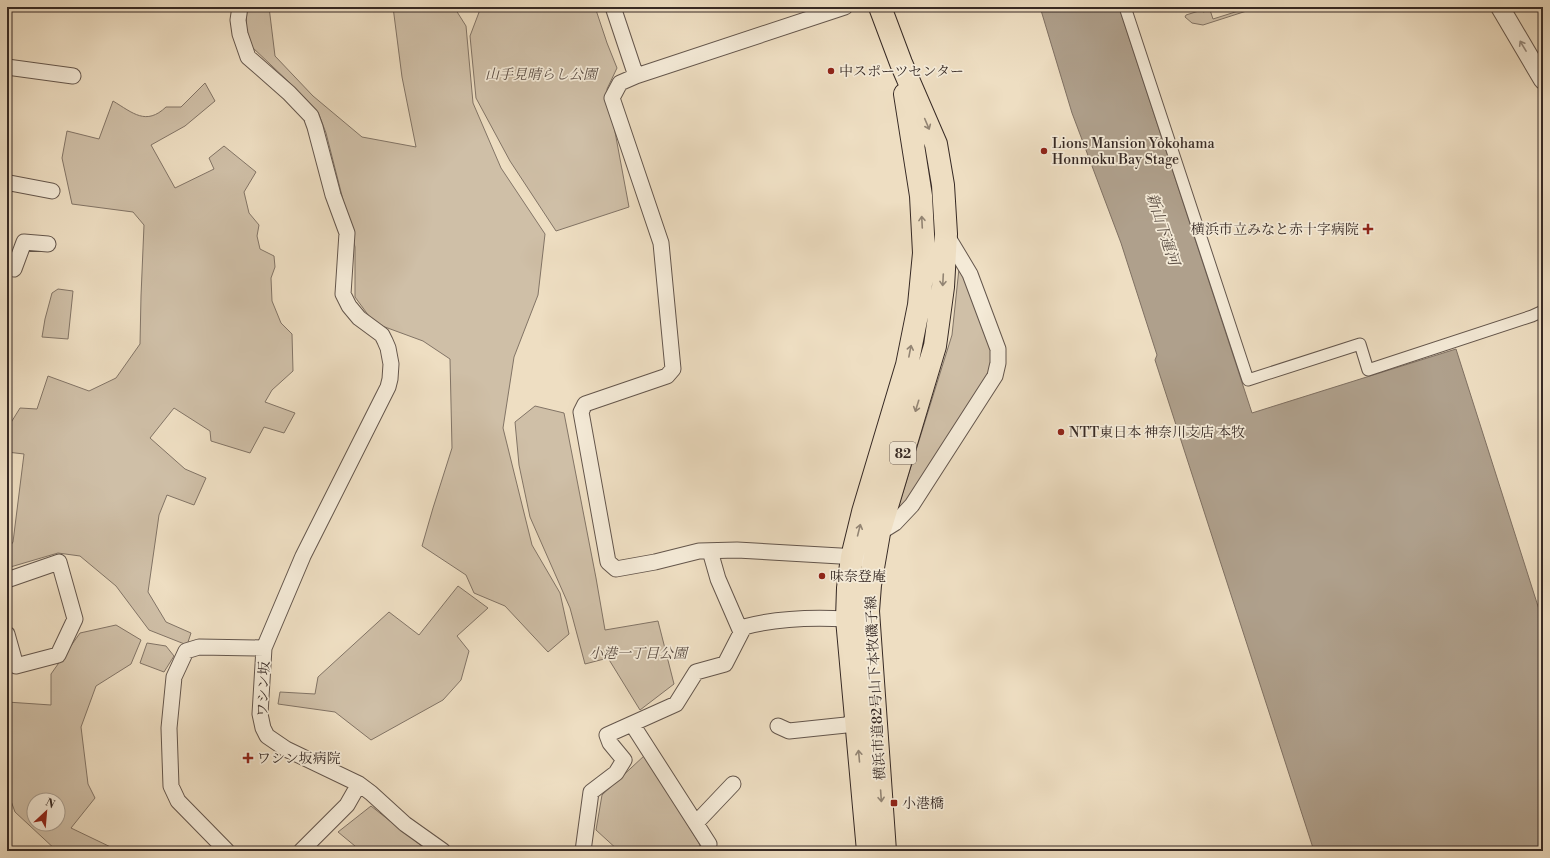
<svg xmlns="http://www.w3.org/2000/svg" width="1550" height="858" font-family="'Libre Bodoni','Noto Serif JP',serif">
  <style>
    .green { fill: #cfbfa7; stroke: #827466; fill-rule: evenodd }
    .water { fill: #afa08c; stroke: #7f7062 }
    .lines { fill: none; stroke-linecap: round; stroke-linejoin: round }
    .pedestrian-casing { stroke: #64564c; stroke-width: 13 }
    .minor-casing { stroke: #64564c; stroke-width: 17 }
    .tertiary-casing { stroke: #64564c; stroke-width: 20 }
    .primary-casing { stroke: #362924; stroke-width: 24 }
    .pedestrian { stroke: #f4ead7; stroke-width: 11 }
    .minor { stroke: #f4ead7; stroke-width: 15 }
    .tertiary { stroke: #f4ead7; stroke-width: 18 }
    .primary { stroke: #eedec2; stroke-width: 22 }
    .oneway { stroke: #958a7e }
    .oneway2 { stroke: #928473 }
    .poi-dot { fill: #8f2418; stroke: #f4ead7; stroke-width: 1.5 }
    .labels { text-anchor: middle; stroke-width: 3.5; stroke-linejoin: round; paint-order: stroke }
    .shield { fill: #f4ead7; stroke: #6f635a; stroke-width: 1 }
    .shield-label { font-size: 13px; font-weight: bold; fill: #362924 }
    .poi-label { font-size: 14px; fill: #362924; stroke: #f4ead7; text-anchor: start }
    .park-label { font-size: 14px; font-style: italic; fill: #5c4e45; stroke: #f4ead7 }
    .street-label { font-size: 14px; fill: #362924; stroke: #f4ead7 }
    .water-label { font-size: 15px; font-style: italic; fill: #5a4d43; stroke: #f4ead7 }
  </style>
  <rect width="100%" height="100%" fill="#eedec2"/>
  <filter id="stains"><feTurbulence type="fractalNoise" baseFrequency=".005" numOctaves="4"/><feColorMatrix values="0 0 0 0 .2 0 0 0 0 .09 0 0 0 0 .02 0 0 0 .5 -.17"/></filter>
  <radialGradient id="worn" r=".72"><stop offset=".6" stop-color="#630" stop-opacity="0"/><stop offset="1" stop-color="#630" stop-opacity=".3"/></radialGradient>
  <path class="green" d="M 247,7 L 269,7 L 275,56 L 313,96 L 362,137 L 416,147 L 402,77 L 393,7 L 454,7 L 466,26 L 473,103 L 501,168 L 545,234 L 538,295 L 514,357 L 503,428 L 532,545 L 560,593 L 569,634 L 548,652 L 505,606 L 474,593 L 466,575 L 422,546 L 433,508 L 452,448 L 450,359 L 423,341 L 374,323 L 355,297 L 355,247 L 326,133 L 318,112 L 291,84 L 252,47 L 246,29 Z
    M 481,7 L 595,7 L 607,43 L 617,68 L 607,89 L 629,207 L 556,231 L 510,161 L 476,98 L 470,36 Z
    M 1251,7 L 1259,7 L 1203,25 L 1192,23 L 1185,17 L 1186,15 L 1202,10 L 1203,12 L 1210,10 L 1213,19 Z
    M 205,83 L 215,101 L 185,126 L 151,145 L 175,188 L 214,169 L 209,158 L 224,146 L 256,172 L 244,192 L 249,213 L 259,225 L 257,236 L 260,249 L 274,256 L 275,267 L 271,278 L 272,301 L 281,323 L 292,334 L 293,371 L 272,390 L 265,402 L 295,413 L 284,433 L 264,427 L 250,453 L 211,441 L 210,431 L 174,408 L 150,438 L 185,469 L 206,478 L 194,505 L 167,495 L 159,515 L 148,592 L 166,622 L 191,633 L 187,645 L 149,630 L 116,586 L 80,556 L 58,553 L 7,568 L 7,551 L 13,542 L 24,454 L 7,452 L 7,429 L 20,408 L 37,409 L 48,376 L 89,391 L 116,378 L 140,344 L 141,296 L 144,225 L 133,212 L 72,204 L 62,158 L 67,131 L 99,139 L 113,101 C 133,113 146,126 166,107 L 181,107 Z
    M 960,259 L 995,355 L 988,379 L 902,507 L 898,508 L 952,335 Z
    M 58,289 L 73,291 L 68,339 L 42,337 L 45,319 L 52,293 Z
    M 535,406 L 564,413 L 596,578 L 605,630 L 658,621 L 674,684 L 640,710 L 608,658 L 585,664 L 570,608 L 530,517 L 519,465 L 515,422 Z
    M 458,586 L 488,608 L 457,636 L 469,651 L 461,680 L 443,700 L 371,740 L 335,712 L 278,704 L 280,692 L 315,694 L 318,677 L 389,612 L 419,635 Z
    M 116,625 L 141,640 L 131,664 L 96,686 L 81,727 L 88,784 L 95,798 L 71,828 L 119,851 L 57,851 L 15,812 L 7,790 L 7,702 L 51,705 L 51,674 L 80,633 ZM 34,800 L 58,800 L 58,824 L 34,824 Z
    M 147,643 L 166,646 L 174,656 L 164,672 L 140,663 Z
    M 645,755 L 700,845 L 697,851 L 619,851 L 596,830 L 602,795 Z
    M 371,806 L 428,851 L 361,851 L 338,832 Z"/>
  <path class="water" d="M 1040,7 L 1119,7 L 1252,413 L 1456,349 L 1543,622 L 1543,851 L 1314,851 L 1155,360 L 1157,355 L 1121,243 L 1072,113 Z"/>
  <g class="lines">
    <g class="pedestrian-casing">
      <path id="pedestrian" d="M 1125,7 L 1248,380 L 1360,344 L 1368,370 L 1532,316 L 1543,311"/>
    </g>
    <g class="minor-casing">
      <path id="minor" d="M 240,7 L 238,20 L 240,34 L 248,57 L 289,93 L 311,116 L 315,127 L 333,195 L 347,233 L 343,294 L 349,306 L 359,318 L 382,335 L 385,341 L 388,348 L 391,364 L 390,379 L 388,387 L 303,556 L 264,648 L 260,714 L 263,728 L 267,736 L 286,749 L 359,784 L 371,793 L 405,824 L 443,851
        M 613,7 L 636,76
        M 845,7 L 636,76 L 620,83 L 612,98 L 661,243 L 673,369 L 667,376 L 585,404 L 581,412 L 608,562 L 616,569 L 655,562 L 699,551 L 737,550 L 840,556 L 874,560
        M 7,67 L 73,76
        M 7,185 L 10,183 L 52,191
        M 7,266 L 14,269 L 24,242 L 48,244
        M 879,533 L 895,523 L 912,505 L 995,376 L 998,363 L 998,349 L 970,274 L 946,234
        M 710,551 L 718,579 L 741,632
        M 7,580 L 59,562 L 75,619 L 58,655 L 16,666 L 7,634
        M 632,724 L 709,844 L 707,851
        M 778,726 L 789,731 L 846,725 L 855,720
        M 696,823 L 733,784
        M 227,851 L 178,801 L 171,786 L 169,728 L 174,677 L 186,651 L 199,647 L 264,648
        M 301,851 L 347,805 L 359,784
        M 583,851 L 591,792 L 616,773 L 624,760 L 610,743 L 607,735 L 676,704 L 696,672 L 725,664 L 744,627 C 777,618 813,617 847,619"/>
    </g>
    <g class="tertiary-casing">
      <path id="tertiary" d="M 1500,7 L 1543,80"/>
    </g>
    <g class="primary-casing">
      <path id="primary" d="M 880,7 L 901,63 L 936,144 L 943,185 L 946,234 L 943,287 L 935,346 L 879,533 L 870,585 L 868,611 L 885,851
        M 868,851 L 847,619 L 848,588 L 852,557 L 863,512 L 907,365 L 919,305 L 924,253 L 921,196 L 905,94"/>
    </g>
    <use href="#pedestrian" class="pedestrian"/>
    <use href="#minor" class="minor"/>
    <use href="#tertiary" class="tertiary"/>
    <use href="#primary" class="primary"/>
  </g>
  <defs><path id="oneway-shaft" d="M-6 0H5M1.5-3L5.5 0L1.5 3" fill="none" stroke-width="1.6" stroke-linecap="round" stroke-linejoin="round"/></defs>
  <use class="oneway" href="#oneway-shaft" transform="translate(1523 46) rotate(-121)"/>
  <g class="oneway2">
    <use href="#oneway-shaft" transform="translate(927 124) rotate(67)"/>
    <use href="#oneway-shaft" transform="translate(922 222) rotate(-93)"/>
    <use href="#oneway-shaft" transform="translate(943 280) rotate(93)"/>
    <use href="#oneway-shaft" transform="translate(910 351) rotate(-79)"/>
    <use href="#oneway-shaft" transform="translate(917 406) rotate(107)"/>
    <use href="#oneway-shaft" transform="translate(859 530) rotate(-76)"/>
    <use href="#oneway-shaft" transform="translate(859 756) rotate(-95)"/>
    <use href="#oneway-shaft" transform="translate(881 796) rotate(86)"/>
  </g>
  <g class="poi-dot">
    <circle cx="831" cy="71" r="4"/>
    <circle cx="1044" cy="151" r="4"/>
    <path d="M1366 223h4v4h4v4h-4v4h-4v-4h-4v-4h4z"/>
    <circle cx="1061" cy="432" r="4"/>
    <circle cx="822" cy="576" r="4"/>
    <path d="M246 752h4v4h4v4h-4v4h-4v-4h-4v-4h4z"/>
    <rect x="890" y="799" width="8" height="8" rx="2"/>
  </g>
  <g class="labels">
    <rect class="shield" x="890" y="442" width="26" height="22" rx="3"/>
    <g class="shield-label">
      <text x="903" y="458">82</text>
    </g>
    <g class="poi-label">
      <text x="839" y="76">中スポーツセンター</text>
      <text x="1052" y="148">Lions Mansion Yokohama<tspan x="1052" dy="16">Honmoku Bay Stage</tspan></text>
      <text x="1359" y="234" text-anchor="end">横浜市立みなと赤十字病院</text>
      <text x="1069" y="437">NTT東日本 神奈川支店 本牧</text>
      <text x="830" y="581">味奈登庵</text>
      <text x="257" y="763">ワシン坂病院</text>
      <text x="902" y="808">小港橋</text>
    </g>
    <g class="park-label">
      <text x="541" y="79">山手見晴らし公園</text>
      <text x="638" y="658">小港一丁目公園</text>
    </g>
    <g class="street-label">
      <text transform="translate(875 688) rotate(-93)" y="5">横浜市道82号山下本牧磯子線</text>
      <text transform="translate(263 689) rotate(-88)" y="5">ワシン坂</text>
    </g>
    <g class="water-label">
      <text transform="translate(1163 229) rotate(72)" y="5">新山下運河</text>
    </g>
  </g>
  <rect width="1550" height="858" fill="none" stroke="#eedec2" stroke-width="24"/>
  <rect x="8" y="8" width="1534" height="842" fill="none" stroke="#362924" stroke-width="2"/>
  <rect x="12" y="12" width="1526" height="834" fill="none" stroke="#362924"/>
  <g transform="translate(46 812) rotate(26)"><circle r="19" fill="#f4ead7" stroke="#a89d8f"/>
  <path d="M0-3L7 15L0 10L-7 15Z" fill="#8f2418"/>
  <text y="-6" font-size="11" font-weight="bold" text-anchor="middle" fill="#362924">N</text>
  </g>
  <rect width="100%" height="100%" filter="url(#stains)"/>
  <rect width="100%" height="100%" fill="url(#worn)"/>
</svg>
